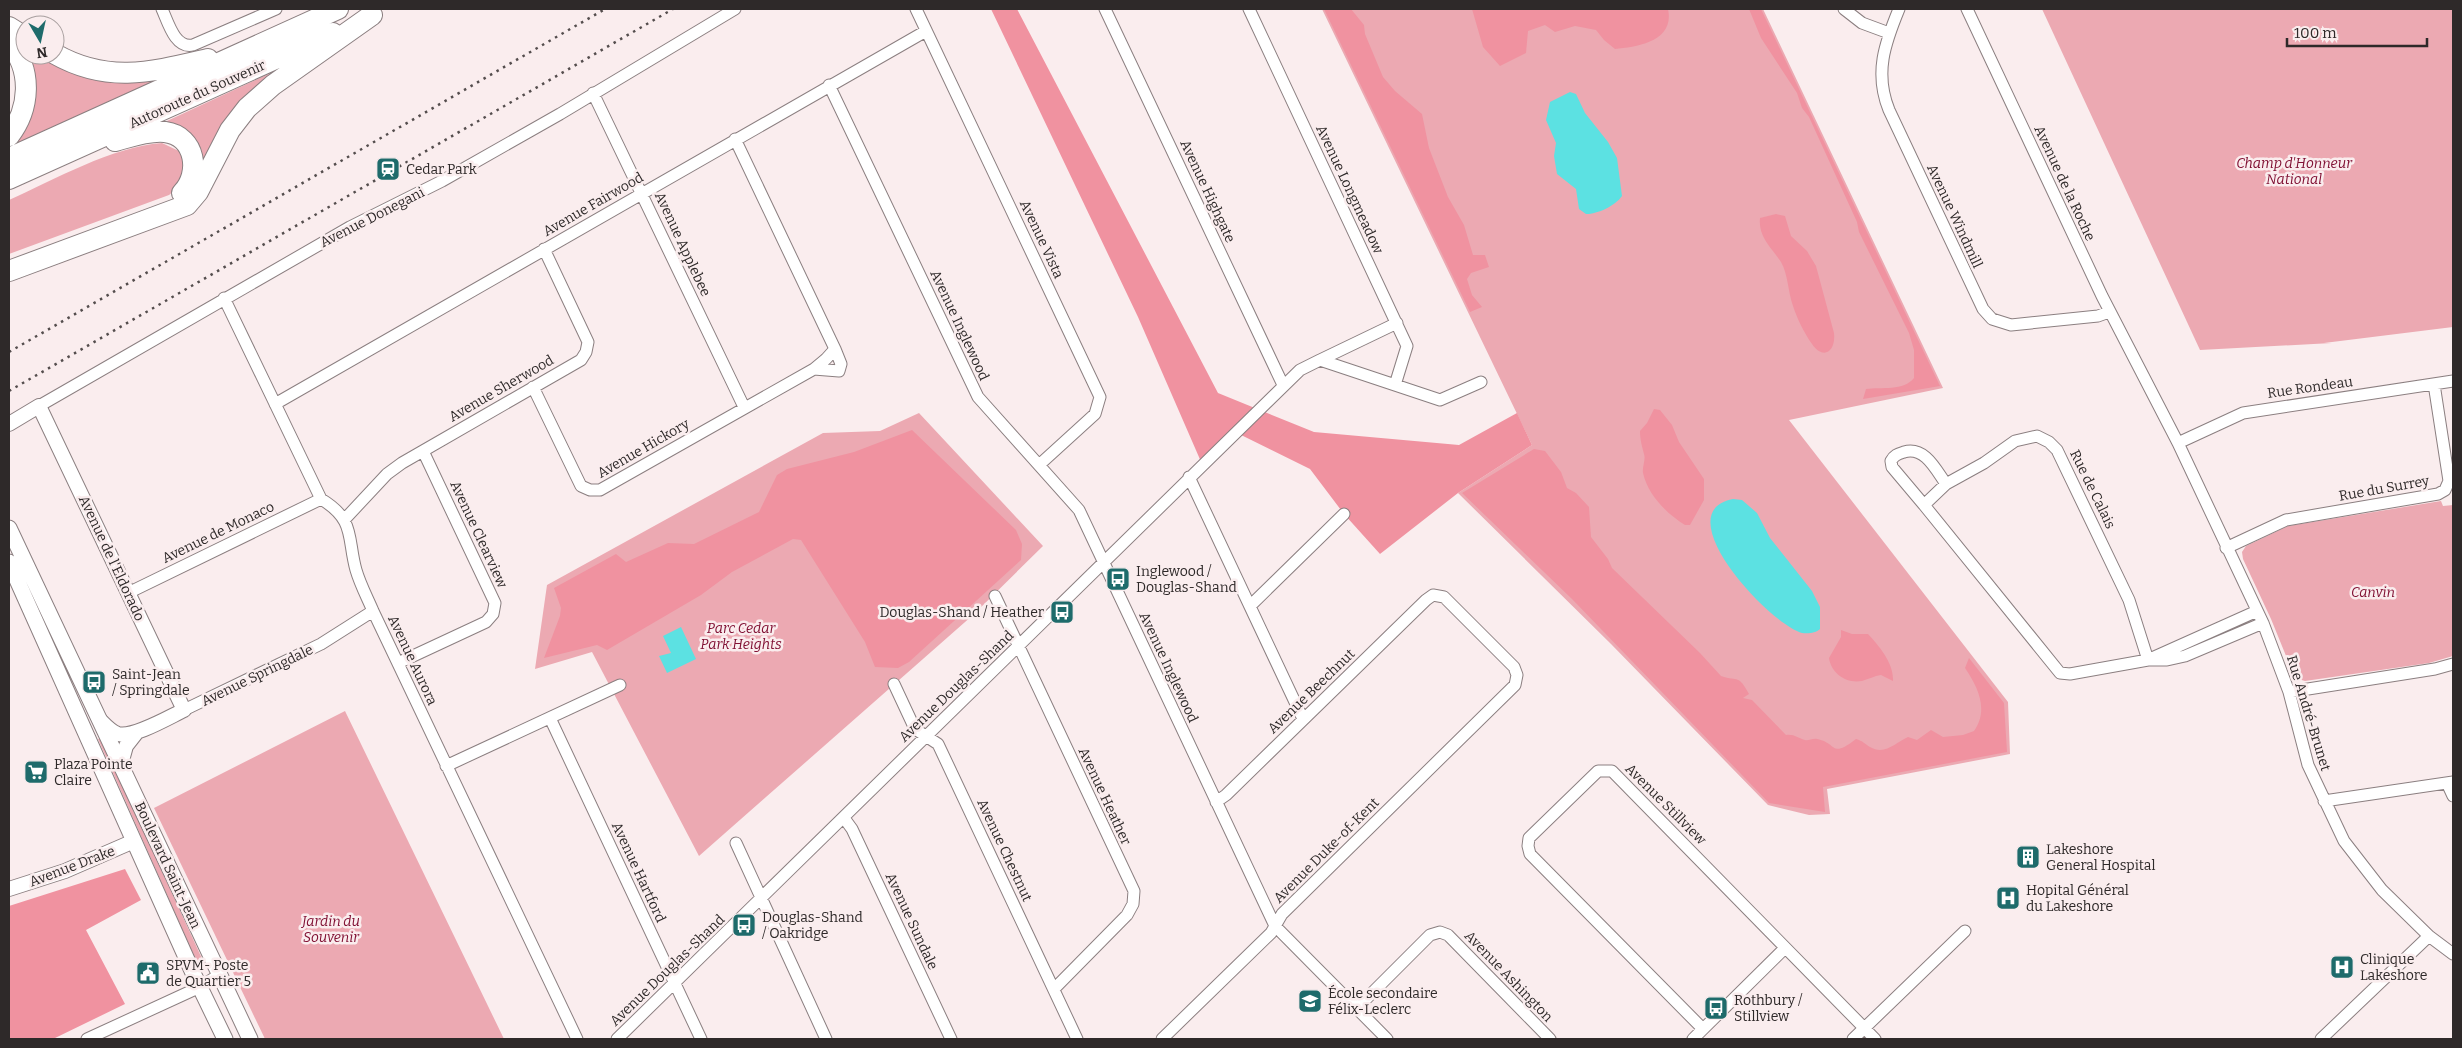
<svg xmlns="http://www.w3.org/2000/svg" width="2462" height="1048" font-family="Bitter,serif">
  <style>
    .green { fill: #eca9b2 }
    .forest { fill: #f092a0 }
    .water { fill: #5ce1e2 }
    .lines { fill: none; stroke-linecap: round; stroke-linejoin: round }
    .minor-casing { stroke: #8b7f80; stroke-width: 13 }
    .tertiary-casing { stroke: #8b7f80; stroke-width: 16 }
    .secondary-casing { stroke: #8b7f80; stroke-width: 17 }
    .motorway-casing { stroke: #8b7f80; stroke-width: 22 }
    .minor { stroke: #fff; stroke-width: 11 }
    .tertiary { stroke: #fff; stroke-width: 14 }
    .secondary { stroke: #fff; stroke-width: 15 }
    .motorway { stroke: #fff; stroke-width: 20 }
    .rail { stroke: #544d4d; stroke-width: 2.5; stroke-dasharray: 2.5 5; stroke-linecap: butt }
    .labels { text-anchor: middle; stroke-width: 5; stroke-linejoin: round; paint-order: stroke }
    .street-label { font-size: 14px; fill: #2e2929; stroke: #faedee }
    .park-label { font-size: 14px; font-style: italic; fill: #811134; stroke: #faedee }
    .poi-label { font-size: 14px; fill: #2e2929; stroke: #faedee; text-anchor: start }
  </style>
  <rect width="100%" height="100%" fill="#faedee"/>
  <path class="green" d="M 1322,9 L 1763,9 L 1943,388 L 1789,420 L 2008,702 L 2010,754 L 1827,789 L 1830,814 L 1809,815 L 1768,805 L 1611,644 L 1458,493 L 1532,445 Z
    M 2042,9 L 2453,9 L 2453,327 L 2324,343 L 2332,343 L 2200,350 Z
    M 25,43 L 25,55 L 45,55 L 149,78 L 151,86 L 19,145 L 14,141 L 21,49 Z
    M 275,71 L 207,167 L 154,127 Z
    M 162,143 L 181,152 L 184,162 L 181,185 L 169,195 L 9,254 L 9,200 C 56,179 111,147 162,143 Z
    M 919,413 L 1043,546 L 973,615 L 699,856 L 592,652 L 535,669 L 547,585 L 823,433 L 880,431 Z
    M 2441,501 L 2443,506 L 2453,505 L 2453,656 L 2429,663 L 2305,681 L 2295,678 L 2271,619 L 2243,559 L 2242,552 L 2246,546 L 2288,526 Z
    M 345,711 L 504,1039 L 265,1039 L 154,808 Z
    M 101,738 L 204,963 L 203,968 L 199,967 L 98,739 Z"/>
  <path class="forest" d="M 991,9 L 1017,9 L 1218,393 L 1314,432 L 1459,445 L 1517,413 L 1532,445 L 1458,493 L 1380,554 L 1344,514 L 1310,469 L 1235,432 L 1202,464 L 1138,317 Z
    M 1324,9 L 1351,9 L 1364,25 L 1365,34 L 1383,77 L 1395,91 L 1422,114 L 1429,148 L 1448,197 L 1464,225 L 1473,255 L 1485,255 L 1489,267 L 1471,273 L 1467,279 L 1472,295 L 1482,307 L 1470,312 Z
    M 1472,9 L 1668,9 C 1675,41 1638,47 1615,49 L 1604,40 L 1596,30 L 1575,26 L 1555,32 L 1545,25 L 1528,31 L 1526,53 L 1500,66 L 1483,47 Z
    M 1749,9 L 1761,9 L 1940,386 L 1863,399 L 1866,389 C 1881,387 1904,391 1914,378 L 1914,350 L 1909,333 L 1859,232 L 1857,222 L 1809,117 L 1802,108 L 1797,93 L 1761,38 Z
    M 1776,214 L 1785,216 L 1791,236 L 1807,251 L 1816,266 L 1834,333 C 1836,351 1824,361 1812,344 C 1804,333 1797,318 1793,306 C 1788,292 1788,274 1781,262 C 1771,247 1758,237 1760,218 Z
    M 1654,409 L 1660,410 L 1672,425 L 1679,442 L 1704,479 L 1704,500 L 1690,525 L 1685,525 C 1667,514 1648,495 1643,473 C 1642,467 1646,459 1644,454 C 1642,446 1640,440 1640,431 L 1647,423 Z
    M 912,430 L 1016,530 L 1022,544 L 1021,560 L 909,662 L 898,668 L 875,667 L 865,642 L 801,540 L 793,539 L 732,572 L 701,595 L 607,650 L 597,645 L 544,658 L 560,616 L 561,608 L 554,588 L 616,554 L 626,562 L 668,543 L 694,544 L 759,512 L 777,475 L 787,469 L 854,452 Z
    M 1534,449 L 1545,451 L 1561,472 L 1567,488 L 1576,493 L 1589,507 L 1591,537 L 1608,559 L 1612,568 L 1700,653 L 1721,676 C 1739,682 1738,674 1749,694 L 1743,698 L 1752,700 L 1786,735 C 1795,734 1797,738 1805,740 C 1808,741 1813,738 1817,739 C 1838,743 1830,759 1856,739 C 1863,741 1865,744 1870,747 C 1885,756 1896,742 1908,737 L 1917,740 L 1931,730 L 1943,737 L 1963,735 L 1974,731 C 1989,710 1978,687 1965,668 L 1969,658 L 2004,703 L 2007,752 L 1823,787 L 1825,812 L 1769,803 L 1572,599 L 1462,493 Z
    M 1841,630 L 1852,634 L 1868,634 C 1879,646 1894,663 1893,681 L 1881,675 C 1874,676 1869,679 1862,681 C 1846,684 1831,673 1829,658 L 1841,637 Z
    M 125,869 L 141,900 L 86,930 L 125,1004 L 53,1039 L 9,1039 L 9,906 Z"/>
  <path class="water" d="M 1570,92 L 1576,94 L 1585,113 L 1608,142 L 1617,158 L 1622,196 C 1615,206 1598,214 1586,214 L 1579,209 L 1576,189 L 1557,174 L 1554,156 L 1556,143 L 1546,120 L 1550,102 Z
    M 1733,499 L 1742,500 L 1757,513 L 1770,538 L 1812,591 L 1820,607 L 1820,629 C 1816,633 1808,634 1802,633 C 1769,624 1665,512 1733,499 Z
    M 681,627 L 696,659 L 667,673 L 659,656 L 671,653 L 663,636 Z"/>
  <g class="lines">
    <g class="minor-casing">
      <path id="minor" d="M 162,9 C 168,22 175,49 193,45 L 276,9
        M 916,9 L 1100,397 L 1095,414 L 1039,465
        M 1105,9 L 1283,385
        M 1249,9 L 1407,346 L 1395,385
        M 1844,9 L 1862,23 L 1889,33
        M 1899,9 C 1885,43 1874,73 1889,110 L 1983,309 L 1992,319 L 2011,325 L 2098,316 L 2109,312
        M 1967,9 L 2102,296 L 2178,443 L 2263,623 L 2289,692 L 2308,765 L 2344,841 L 2382,890 L 2429,936 L 2453,954
        M 829,85 L 978,397 L 1079,510 L 1275,926 L 1387,1039
        M 593,93 L 744,407
        M 224,298 L 321,499 C 356,520 347,538 356,570 C 360,584 367,597 373,611 L 577,1039
        M 1320,360 L 1397,323
        M 814,369 L 826,359 L 835,349
        M 533,387 L 581,486 L 590,490 L 600,490 L 814,369 L 839,371 L 841,364 L 835,349 L 735,139
        M 275,404 L 926,31
        M 39,406 L 350,227 L 442,181 L 560,114 L 735,9
        M 2178,443 L 2243,413 L 2453,381
        M 1189,477 L 1303,719
        M 1924,505 L 1892,467 L 1891,461 C 1894,455 1898,454 1904,452 C 1925,446 1936,470 1946,484
        M 344,520 L 387,474 L 402,463 L 581,360 L 586,352 L 588,342 L 544,249
        M 2226,548 L 2286,520 L 2438,494 L 2445,490 L 2449,481 L 2434,384
        M 128,593 L 321,499
        M 995,596 L 1134,891 L 1133,904 L 1127,915 L 1054,989
        M 1250,606 L 1344,514
        M 2152,658 L 2257,611
        M 2148,660 L 2129,600 L 2057,450 L 2049,442 L 2037,436 L 2015,441 L 1984,463 L 1946,484 L 1924,505 L 2060,673 L 2070,674 L 2148,660 L 2167,660 L 2185,656 L 2263,623
        M 398,663 L 486,622 L 493,614 L 495,603 L 423,451
        M 894,684 L 915,729 L 938,744 L 1077,1039
        M 2289,692 L 2435,669 L 2453,664
        M 184,710 L 321,644 L 373,611
        M 550,718 L 701,1039
        M 446,766 L 620,685
        M 2447,783 L 2453,796
        M 2324,801 L 2453,782
        M 844,818 L 852,829 L 951,1039
        M 736,843 L 826,1039
        M 1356,1009 L 1430,935 L 1440,932 L 1448,935 L 1550,1039
        M 1703,1029 L 1530,854 L 1528,846 L 1529,838 L 1598,771 L 1612,771 L 1875,1039
        M 87,1039 L 200,987 L 219,975
        M 617,1039 L 1300,370 L 1320,360 L 1440,400 L 1481,382
        M 1162,1039 L 1271,933 L 1282,914 L 1515,685 L 1517,675 L 1514,667 L 1444,597 L 1433,595 L 1426,600 L 1226,795 L 1216,802
        M 1693,1039 L 1785,948
        M 1853,1039 L 1965,931
        M 2321,1039 L 2429,936"/>
    </g>
    <g class="tertiary-casing">
      <path id="tertiary" d="M 9,424 L 39,406 L 184,710 C 169,717 134,738 118,734 C 111,732 105,725 100,720
        M 121,764 L 126,746 L 137,732
        M 9,889 L 65,871 L 134,841"/>
    </g>
    <g class="secondary-casing">
      <path id="secondary" d="M 9,528 L 250,1039
        M 9,562 L 193,973 L 225,1039"/>
    </g>
    <g class="motorway-casing">
      <path id="motorway" d="M 9,27 L 25,37
        M 9,43 C 33,70 30,109 9,136
        M 55,54 C 108,84 152,72 208,59
        M 115,141 C 130,137 149,130 165,132 C 196,136 201,174 182,193
        M 9,158 L 338,9
        M 9,179 L 333,33
        M 9,271 L 187,205 L 198,192 L 230,130 L 247,108 L 273,85 L 372,15"/>
    </g>
    <use href="#minor" class="minor"/>
    <use href="#tertiary" class="tertiary"/>
    <use href="#secondary" class="secondary"/>
    <use href="#motorway" class="motorway"/>
    <path class="rail" d="M 9,352 L 605,9
      M 9,391 L 673,9"/>
  </g>
  <defs>
    <g id="station-square" transform="scale(1.25)"><rect x="-9" y="-9" width="18" height="18" rx="4" fill="#1e6b6b" stroke="#faedee"/><path d="M-3-6H3Q5-6 5-4V2Q5 4 3 4L4.5 6H3L1.5 4h-3L-3 6H-4.5L-3 4Q-5 4-5 2V-4Q-5-6-3-6ZM-3.5-4v3h7v-3ZM-3.5 1v1.5H-2V1ZM2 1v1.5H3.5V1Z" fill="#fff"/></g>
    <g id="bus-square" transform="scale(1.25)"><rect x="-9" y="-9" width="18" height="18" rx="4" fill="#1e6b6b" stroke="#faedee"/><path d="M-5-6H5V4H4V6H2V4H-2V6H-4V4H-5ZM-3.5-4V0h7V-4ZM-3.5 1.2v1.5H-2V1.2ZM2 1.2v1.5H3.5V1.2Z" fill="#fff"/></g>
    <g id="supermarket-square" transform="scale(1.25)"><rect x="-9" y="-9" width="18" height="18" rx="4" fill="#1e6b6b" stroke="#faedee"/><path d="M-6-5.5h2.5l.6 2H6L4.5 2H-2.5L-4.4-4H-6ZM-1.5 3.2a1.3 1.3 0 1 0 .1 0ZM3 3.2a1.3 1.3 0 1 0 .1 0Z" fill="#fff"/></g>
    <g id="building-square" transform="scale(1.25)"><rect x="-9" y="-9" width="18" height="18" rx="4" fill="#1e6b6b" stroke="#faedee"/><path d="M-4-6H4V6H1V3H-1V6H-4ZM-2.5-4.3h1.7v1.8h-1.7ZM.8-4.3h1.7v1.8H.8ZM-2.5-1h1.7V.8h-1.7ZM.8-1h1.7V.8H.8Z" fill="#fff"/></g>
    <g id="hospital-square" transform="scale(1.25)"><rect x="-9" y="-9" width="18" height="18" rx="4" fill="#1e6b6b" stroke="#faedee"/><path d="M-5-5h3v3.5h4V-5h3V5h-3V1.5h-4V5h-3Z" fill="#fff"/></g>
    <g id="civic-square" transform="scale(1.25)"><rect x="-9" y="-9" width="18" height="18" rx="4" fill="#1e6b6b" stroke="#faedee"/><path d="M-.6-6.5H3V-4.5H.6V-3L4-1V1h2V6H-6V1h2V-1L-.6-3ZM-1.2 2.5V6h2.4V2.5Z" fill="#fff"/></g>
    <g id="school-square" transform="scale(1.25)"><rect x="-9" y="-9" width="18" height="18" rx="4" fill="#1e6b6b" stroke="#faedee"/><path d="M0-5L7-2L0 1L-7-2ZM-4 1L0 2.5L4 1V4Q0 6-4 4Z" fill="#fff"/></g>
  </defs>
  <g fill-rule="evenodd">
    <use href="#station-square" x="388" y="169"/>
    <use href="#bus-square" x="1118" y="579"/>
    <use href="#bus-square" x="1062" y="612"/>
    <use href="#bus-square" x="94" y="682"/>
    <use href="#supermarket-square" x="36" y="772"/>
    <use href="#building-square" x="2028" y="857"/>
    <use href="#hospital-square" x="2008" y="898"/>
    <use href="#bus-square" x="744" y="925"/>
    <use href="#hospital-square" x="2342" y="967"/>
    <use href="#civic-square" x="148" y="973"/>
    <use href="#school-square" x="1310" y="1001"/>
    <use href="#bus-square" x="1716" y="1008"/>
  </g>
  <g class="labels">
    <g class="street-label">
      <text transform="translate(197 94) rotate(-24)" y="5">Autoroute du Souvenir</text>
      <text transform="translate(2065 183) rotate(65)" y="5">Avenue de la Roche</text>
      <text transform="translate(1350 189) rotate(65)" y="5">Avenue Longmeadow</text>
      <text transform="translate(1208 191) rotate(65)" y="5">Avenue Highgate</text>
      <text transform="translate(593 204) rotate(-30)" y="5">Avenue Fairwood</text>
      <text transform="translate(1955 216) rotate(65)" y="5">Avenue Windmill</text>
      <text transform="translate(372 217) rotate(-27)" y="5">Avenue Donegani</text>
      <text transform="translate(1042 239) rotate(65)" y="5">Avenue Vista</text>
      <text transform="translate(683 244) rotate(65)" y="5">Avenue Applebee</text>
      <text transform="translate(960 325) rotate(65)" y="5">Avenue Inglewood</text>
      <text transform="translate(2310 387) rotate(-8)" y="5">Rue Rondeau</text>
      <text transform="translate(501 388) rotate(-30)" y="5">Avenue Sherwood</text>
      <text transform="translate(643 448) rotate(-30)" y="5">Avenue Hickory</text>
      <text transform="translate(2384 488) rotate(-10)" y="5">Rue du Surrey</text>
      <text transform="translate(2093 489) rotate(64)" y="5">Rue de Calais</text>
      <text transform="translate(218 532) rotate(-26)" y="5">Avenue de Monaco</text>
      <text transform="translate(479 534) rotate(65)" y="5">Avenue Clearview</text>
      <text transform="translate(112 558) rotate(65)" y="5">Avenue de l'Eldorado</text>
      <text transform="translate(413 660) rotate(65)" y="5">Avenue Aurora</text>
      <text transform="translate(1169 667) rotate(65)" y="5">Avenue Inglewood</text>
      <text transform="translate(257 675) rotate(-26)" y="5">Avenue Springdale</text>
      <text transform="translate(956 686) rotate(-44)" y="5">Avenue Douglas-Shand</text>
      <text transform="translate(1311 691) rotate(-44)" y="5">Avenue Beechnut</text>
      <text transform="translate(2309 713) rotate(73)" y="5">Rue André-Brunet</text>
      <text transform="translate(1105 796) rotate(65)" y="5">Avenue Heather</text>
      <text transform="translate(1666 804) rotate(45)" y="5">Avenue Stillview</text>
      <text transform="translate(1005 850) rotate(65)" y="5">Avenue Chestnut</text>
      <text transform="translate(1326 850) rotate(-45)" y="5">Avenue Duke-of-Kent</text>
      <text transform="translate(168 865) rotate(65)" y="5">Boulevard Saint-Jean</text>
      <text transform="translate(72 866) rotate(-21)" y="5">Avenue Drake</text>
      <text transform="translate(639 872) rotate(65)" y="5">Avenue Hartford</text>
      <text transform="translate(912 921) rotate(65)" y="5">Avenue Sundale</text>
      <text transform="translate(667 970) rotate(-44)" y="5">Avenue Douglas-Shand</text>
      <text transform="translate(1509 976) rotate(46)" y="5">Avenue Ashington</text>
    </g>
    <g class="park-label">
      <text x="2294" y="168">Champ d'Honneur<tspan x="2294" dy="16">National</tspan></text>
      <text x="2373" y="597">Canvin</text>
      <text x="741" y="633">Parc Cedar<tspan x="741" dy="16">Park Heights</tspan></text>
      <text x="331" y="926">Jardin du<tspan x="331" dy="16">Souvenir</tspan></text>
    </g>
    <g class="poi-label">
      <text x="406" y="174">Cedar Park</text>
      <text x="1136" y="576">Inglewood /<tspan x="1136" dy="16">Douglas-Shand</tspan></text>
      <text x="1044" y="617" text-anchor="end">Douglas-Shand / Heather</text>
      <text x="112" y="679">Saint-Jean<tspan x="112" dy="16">/ Springdale</tspan></text>
      <text x="54" y="769">Plaza Pointe<tspan x="54" dy="16">Claire</tspan></text>
      <text x="2046" y="854">Lakeshore<tspan x="2046" dy="16">General Hospital</tspan></text>
      <text x="2026" y="895">Hopital Général<tspan x="2026" dy="16">du Lakeshore</tspan></text>
      <text x="762" y="922">Douglas-Shand<tspan x="762" dy="16">/ Oakridge</tspan></text>
      <text x="2360" y="964">Clinique<tspan x="2360" dy="16">Lakeshore</tspan></text>
      <text x="166" y="970">SPVM- Poste<tspan x="166" dy="16">de Quartier 5</tspan></text>
      <text x="1328" y="998">École secondaire<tspan x="1328" dy="16">Félix-Leclerc</tspan></text>
      <text x="1734" y="1005">Rothbury /<tspan x="1734" dy="16">Stillview</tspan></text>
    </g>
  </g>
  <rect width="2462" height="1048" fill="none" stroke="#2e2929" stroke-width="20"/>
  <g transform="translate(40 40) rotate(171)"><circle r="24" fill="#faedee" stroke="#a89f9f"/>
  <path d="M0-4L9 19L0 12L-9 19Z" fill="#1e6b6b"/>
  <text y="-8" font-size="14" font-weight="bold" text-anchor="middle" fill="#2e2929">N</text>
  </g>
  <path d="M2287 38v8h140v-8" fill="none" stroke="#2e2929" stroke-width="2.5"/>
  <text x="2294" y="38" font-size="15" fill="#2e2929" stroke="#faedee" stroke-width="4" paint-order="stroke">100 m</text>
</svg>
